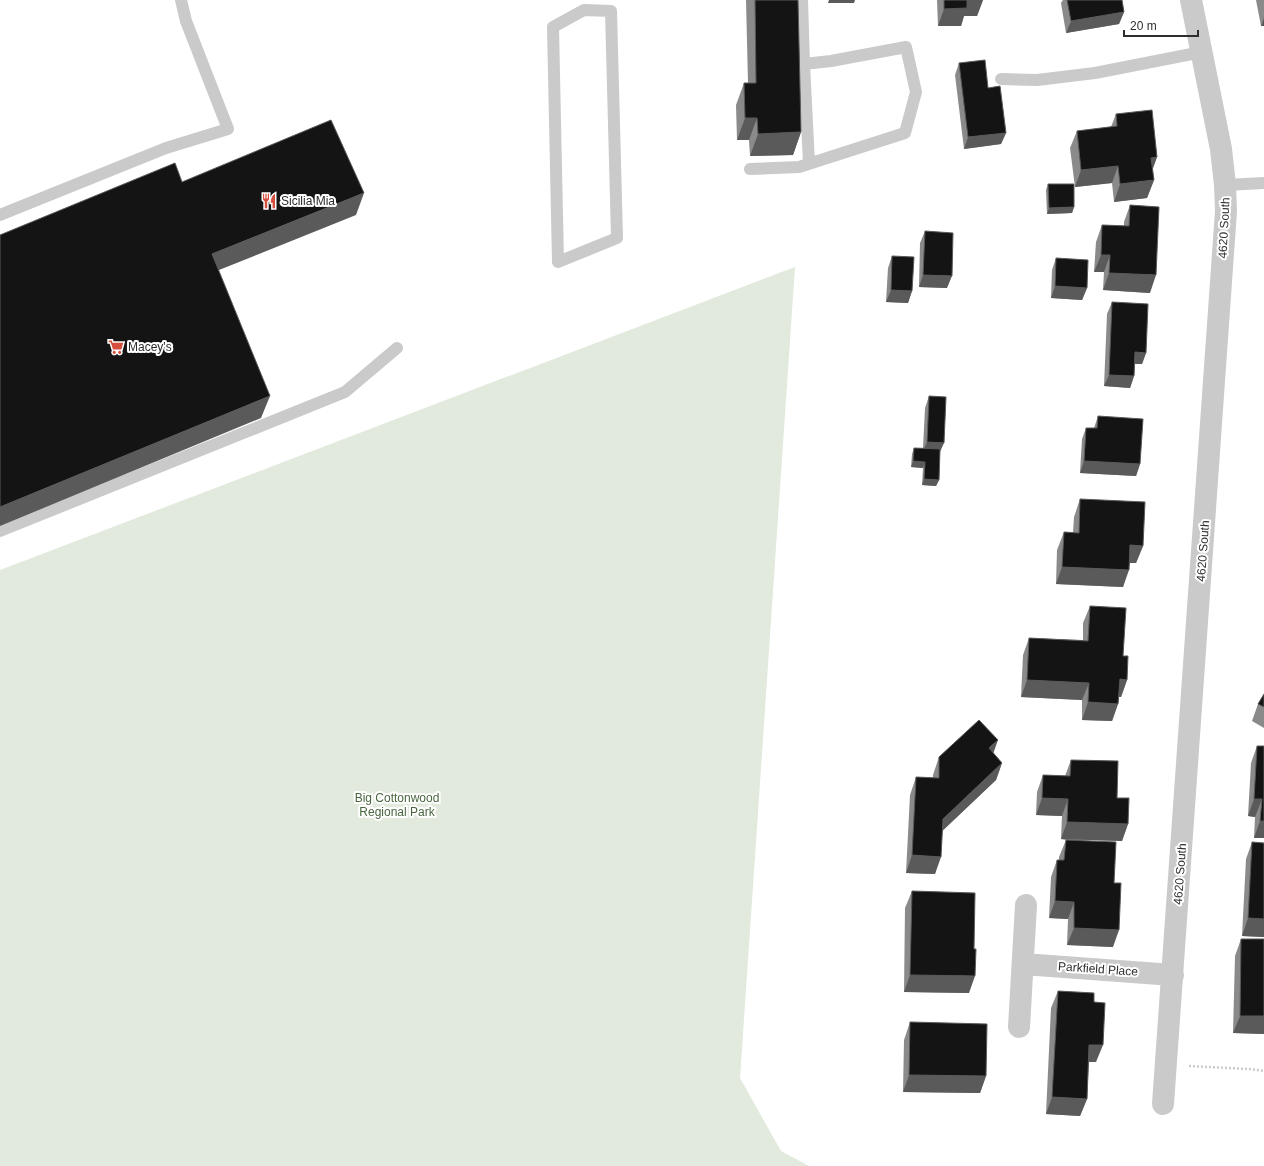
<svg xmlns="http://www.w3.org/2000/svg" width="1264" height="1166" font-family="Helvetica,sans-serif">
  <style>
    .green { fill: #e1eadc }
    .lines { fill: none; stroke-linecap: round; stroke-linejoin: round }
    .path { stroke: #cacaca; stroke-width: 2.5; stroke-dasharray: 2 2; stroke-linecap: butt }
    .service { stroke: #cacaca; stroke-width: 12 }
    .minor { stroke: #cacaca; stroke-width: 22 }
    .wall { fill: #8a8a8a }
    .shaded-wall { fill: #5a5a5a }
    .building { fill: #141414; stroke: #5a5a5a }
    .labels { text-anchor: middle; stroke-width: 4; stroke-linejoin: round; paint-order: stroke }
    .poi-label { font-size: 12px; fill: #2d2d2d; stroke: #fff; text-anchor: start }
    .street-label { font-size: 12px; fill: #2d2d2d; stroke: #fff }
    .park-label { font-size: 12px; fill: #49653e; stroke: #fff }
  </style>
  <rect width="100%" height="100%" fill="#fff"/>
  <path class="green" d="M 795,267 L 740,1078 L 781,1151 L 809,1166 L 0,1166 L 0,570 Z"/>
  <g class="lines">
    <path class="path" d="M 1189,1066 L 1248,1069 L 1264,1071"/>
    <path class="service" d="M 584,10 L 611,11 L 617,238 L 558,262 L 553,27 Z
      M 804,64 L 809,163
      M 1001,79 L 1037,80 L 1095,73 L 1202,52
      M 750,169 L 799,167 L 905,133 L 916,92 L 906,47 L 831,61 L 804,64 L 802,0
      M 1225,185 L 1264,183
      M 0,215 L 166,148 L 228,129 L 186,21 L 181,0
      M 0,531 L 345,392 L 397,348"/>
    <path class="minor" d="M 1023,964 L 1173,975
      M 1019,1027 L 1026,905
      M 1163,1104 L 1226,211 L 1225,185 L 1221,149 L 1191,0"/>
  </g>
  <path class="wall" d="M 746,0 L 798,0 L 801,132 L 793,155 L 750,156 L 749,140 L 737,140 L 736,105 L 744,83 L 748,83 Z
    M 937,0 L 983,0 L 977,16 L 964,16 L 961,26 L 938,26 Z
    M 1063,0 L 1122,0 L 1124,12 L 1119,24 L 1066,33 L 1061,3 Z
    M 1256,0 L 1264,0 L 1264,26 L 1261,26 Z
    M 959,63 L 988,88 L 1006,133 L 1001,144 L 964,149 L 955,75 Z
    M 1116,114 L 1157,157 L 1152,170 L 1154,180 L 1147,198 L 1114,202 L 1112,183 L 1075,187 L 1070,148 L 1077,131 L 1111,127 Z
    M 1048,184 L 1074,207 L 1072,213 L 1047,214 L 1046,190 Z
    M 1130,205 L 1150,293 L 1103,290 L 1104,272 L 1094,272 L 1096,242 L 1102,225 L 1124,226 L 1124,222 Z
    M 925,231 L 947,288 L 919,287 L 920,243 Z
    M 892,256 L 912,291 L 908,303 L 886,302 L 888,268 Z
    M 1056,258 L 1087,288 L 1082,300 L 1051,298 L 1052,270 Z
    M 1112,302 L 1146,353 L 1142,364 L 1135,364 L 1134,376 L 1130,388 L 1104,386 L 1107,314 Z
    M 929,396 L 940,454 L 939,480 L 936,486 L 922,485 L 923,468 L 911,467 L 912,454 L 914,448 L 923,448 L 925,408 Z
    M 1098,416 L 1140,464 L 1136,476 L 1080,473 L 1082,439 L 1086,428 L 1094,428 Z
    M 1080,499 L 1143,546 L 1136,563 L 1130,563 L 1123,587 L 1056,584 L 1057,550 L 1064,532 L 1073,533 L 1074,517 Z
    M 1090,606 L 1123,656 L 1127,680 L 1121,697 L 1119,697 L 1118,704 L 1112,721 L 1082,720 L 1082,700 L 1021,697 L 1023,655 L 1029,638 L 1083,640 L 1083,623 Z
    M 1264,694 L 1264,728 L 1252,721 L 1258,704 Z
    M 1257,746 L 1264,746 L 1264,838 L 1254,838 L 1255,817 L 1248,816 L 1251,763 Z
    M 993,753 L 1002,763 L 996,780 L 942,831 L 935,874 L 906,873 L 910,795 L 916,777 L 933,778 L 933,775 L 939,757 Z
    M 1071,760 L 1117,798 L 1128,824 L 1122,841 L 1078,840 L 1114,883 L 1113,947 L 1067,945 L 1068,919 L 1049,918 L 1051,877 L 1057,860 L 1059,860 L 1059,857 L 1066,840 L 1061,839 L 1062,816 L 1036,815 L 1037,792 L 1043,775 L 1065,776 Z
    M 1252,842 L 1264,937 L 1242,936 L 1246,859 Z
    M 912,891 L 969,993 L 904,992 L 905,908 Z
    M 1241,939 L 1264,1034 L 1233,1033 L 1235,956 Z
    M 1058,991 L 1094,1002 L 1096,1062 L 1089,1062 L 1087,1099 L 1080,1116 L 1046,1114 L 1051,1008 Z
    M 910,1022 L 986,1076 L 980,1093 L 903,1092 L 904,1040 Z"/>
  <path class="shaded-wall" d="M 829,0 L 855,0 L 854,3 L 828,3 Z
    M 966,0 L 983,0 L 977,16 L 964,16 L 961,26 L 938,26 L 944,9 Z
    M 1124,12 L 1119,24 L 1066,33 L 1071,21 Z
    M 1264,18 L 1264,26 L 1261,26 Z
    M 745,118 L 757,118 L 749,140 L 737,140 Z
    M 801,132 L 793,155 L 750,156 L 758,134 Z
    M 1006,133 L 1001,144 L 964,149 L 968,137 Z
    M 1157,157 L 1151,174 L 1151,158 Z
    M 1118,166 L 1112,183 L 1075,187 L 1081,170 Z
    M 1154,180 L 1147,198 L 1114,202 L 1120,184 Z
    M 364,193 L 356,215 L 204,276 L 212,254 Z
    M 1074,207 L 1072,213 L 1047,214 L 1049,208 Z
    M 1101,255 L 1110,255 L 1104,272 L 1094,272 Z
    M 1109,273 L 1156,275 L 1150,293 L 1103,290 Z
    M 923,275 L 952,276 L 947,288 L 919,287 Z
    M 1055,286 L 1087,288 L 1082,300 L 1051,298 Z
    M 891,290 L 912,291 L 908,303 L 886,302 Z
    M 1135,352 L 1146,353 L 1142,364 L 1131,364 Z
    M 1109,375 L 1134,376 L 1130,388 L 1104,386 Z
    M 270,396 L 261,418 L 0,526 L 0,507 Z
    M 927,442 L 944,443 L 939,454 L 922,454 Z
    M 913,461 L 925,462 L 923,468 L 911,467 Z
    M 1084,461 L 1140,464 L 1136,476 L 1080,473 Z
    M 924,479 L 939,480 L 936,486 L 922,485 Z
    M 1130,545 L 1143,546 L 1136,563 L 1124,563 Z
    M 1062,567 L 1129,570 L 1123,587 L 1056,584 Z
    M 1120,679 L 1127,680 L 1121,697 L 1113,696 Z
    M 1027,680 L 1089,683 L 1082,700 L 1021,697 Z
    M 1088,702 L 1118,704 L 1112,721 L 1082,720 Z
    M 998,740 L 992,757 L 989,748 Z
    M 1002,763 L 996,780 L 936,837 L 943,819 Z
    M 1042,798 L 1068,799 L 1062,816 L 1036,815 Z
    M 1254,799 L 1262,799 L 1255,817 L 1248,816 Z
    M 1260,821 L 1264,821 L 1264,838 L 1254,838 Z
    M 1067,822 L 1128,824 L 1122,841 L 1061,839 Z
    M 912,855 L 941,857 L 935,874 L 906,873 Z
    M 1055,901 L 1074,902 L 1068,919 L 1049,918 Z
    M 1248,918 L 1264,919 L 1264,937 L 1242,936 Z
    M 1074,928 L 1119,930 L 1113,947 L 1067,945 Z
    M 910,975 L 975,976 L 969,993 L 904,992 Z
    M 1240,1016 L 1264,1016 L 1264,1034 L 1233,1033 Z
    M 1089,1045 L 1103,1045 L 1096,1062 L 1083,1062 Z
    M 909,1075 L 986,1076 L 980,1093 L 903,1092 Z
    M 1052,1097 L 1087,1099 L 1080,1116 L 1046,1114 Z"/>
  <path class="building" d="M 755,0 L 798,0 L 801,132 L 758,134 L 757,118 L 745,118 L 744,83 L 756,83 Z
    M 944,0 L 967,0 L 967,8 L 944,9 Z
    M 1067,0 L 1122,0 L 1124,12 L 1071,21 Z
    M 985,60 L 988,88 L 1000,86 L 1006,133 L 968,137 L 959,63 Z
    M 1152,110 L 1157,157 L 1151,158 L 1154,180 L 1120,184 L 1118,166 L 1081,170 L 1077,131 L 1117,126 L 1116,114 Z
    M 331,120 L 364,193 L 212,254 L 270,396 L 0,507 L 0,235 L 175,163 L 182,182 Z
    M 1048,184 L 1074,184 L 1074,207 L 1049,208 Z
    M 1130,205 L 1159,207 L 1156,275 L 1109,273 L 1110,255 L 1101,255 L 1102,225 L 1129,226 Z
    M 925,231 L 953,233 L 952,276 L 923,275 Z
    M 892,256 L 914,257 L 912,291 L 891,290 Z
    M 1056,258 L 1088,260 L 1087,288 L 1055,286 Z
    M 1112,302 L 1148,304 L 1146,353 L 1135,352 L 1134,376 L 1109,375 Z
    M 929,396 L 946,397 L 944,443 L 927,442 Z
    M 1098,416 L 1143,419 L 1140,464 L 1084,461 L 1086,428 L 1097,428 Z
    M 914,448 L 940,449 L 939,480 L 924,479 L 925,462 L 913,461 Z
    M 1080,499 L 1145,502 L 1143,546 L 1130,545 L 1129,570 L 1062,567 L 1064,532 L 1079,533 Z
    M 1090,606 L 1126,608 L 1123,656 L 1128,656 L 1127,680 L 1120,679 L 1118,704 L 1088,702 L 1089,683 L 1027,680 L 1029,638 L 1088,641 Z
    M 1264,694 L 1264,707 L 1258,704 Z
    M 979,720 L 998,740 L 989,748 L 1002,763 L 943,819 L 941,857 L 912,855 L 916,777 L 939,778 L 939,757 Z
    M 1257,746 L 1264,746 L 1264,821 L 1260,821 L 1262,799 L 1254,799 Z
    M 1071,760 L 1118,761 L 1117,798 L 1129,798 L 1128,824 L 1067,822 L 1068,799 L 1042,798 L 1043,775 L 1070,776 Z
    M 1066,840 L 1116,842 L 1114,883 L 1121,883 L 1119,930 L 1074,928 L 1074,902 L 1055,901 L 1057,860 L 1064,860 Z
    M 1252,842 L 1264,843 L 1264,919 L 1248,918 Z
    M 912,891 L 975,893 L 974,949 L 976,949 L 975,976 L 910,975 Z
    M 1241,939 L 1264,939 L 1264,1016 L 1240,1016 Z
    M 1058,991 L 1094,993 L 1094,1002 L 1105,1003 L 1103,1045 L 1089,1045 L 1087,1099 L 1052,1097 Z
    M 910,1022 L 987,1024 L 986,1076 L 909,1075 Z"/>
  <defs>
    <g id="restaurant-bare" transform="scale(1.2)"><path d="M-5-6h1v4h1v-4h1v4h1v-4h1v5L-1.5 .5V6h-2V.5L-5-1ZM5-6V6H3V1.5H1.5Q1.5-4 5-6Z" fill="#d64e3d" stroke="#fff" stroke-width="2.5" paint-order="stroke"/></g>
    <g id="supermarket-bare" transform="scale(1.2)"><path d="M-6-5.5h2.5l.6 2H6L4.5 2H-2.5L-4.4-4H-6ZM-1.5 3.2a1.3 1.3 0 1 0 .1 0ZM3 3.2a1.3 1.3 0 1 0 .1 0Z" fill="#d64e3d" stroke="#fff" stroke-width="2.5" paint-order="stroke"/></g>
  </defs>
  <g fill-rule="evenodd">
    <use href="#restaurant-bare" x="269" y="201"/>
    <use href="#supermarket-bare" x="116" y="347"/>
  </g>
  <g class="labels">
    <g class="poi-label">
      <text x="281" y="205">Sicilia Mia</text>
      <text x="128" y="351">Macey's</text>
    </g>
    <g class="street-label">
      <text transform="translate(1224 228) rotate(-87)" y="4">4620 South</text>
      <text transform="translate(1203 551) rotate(-86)" y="4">4620 South</text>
      <text transform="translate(1180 874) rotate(-86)" y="4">4620 South</text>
      <text transform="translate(1098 969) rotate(4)" y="4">Parkfield Place</text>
    </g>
    <g class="park-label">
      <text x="397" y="802">Big Cottonwood<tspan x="397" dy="14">Regional Park</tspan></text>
    </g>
  </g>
  <path d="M1124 30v6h74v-6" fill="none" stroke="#2d2d2d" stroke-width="2"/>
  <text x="1130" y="30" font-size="12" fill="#2d2d2d" stroke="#ffffff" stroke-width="3" paint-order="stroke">20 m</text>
</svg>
